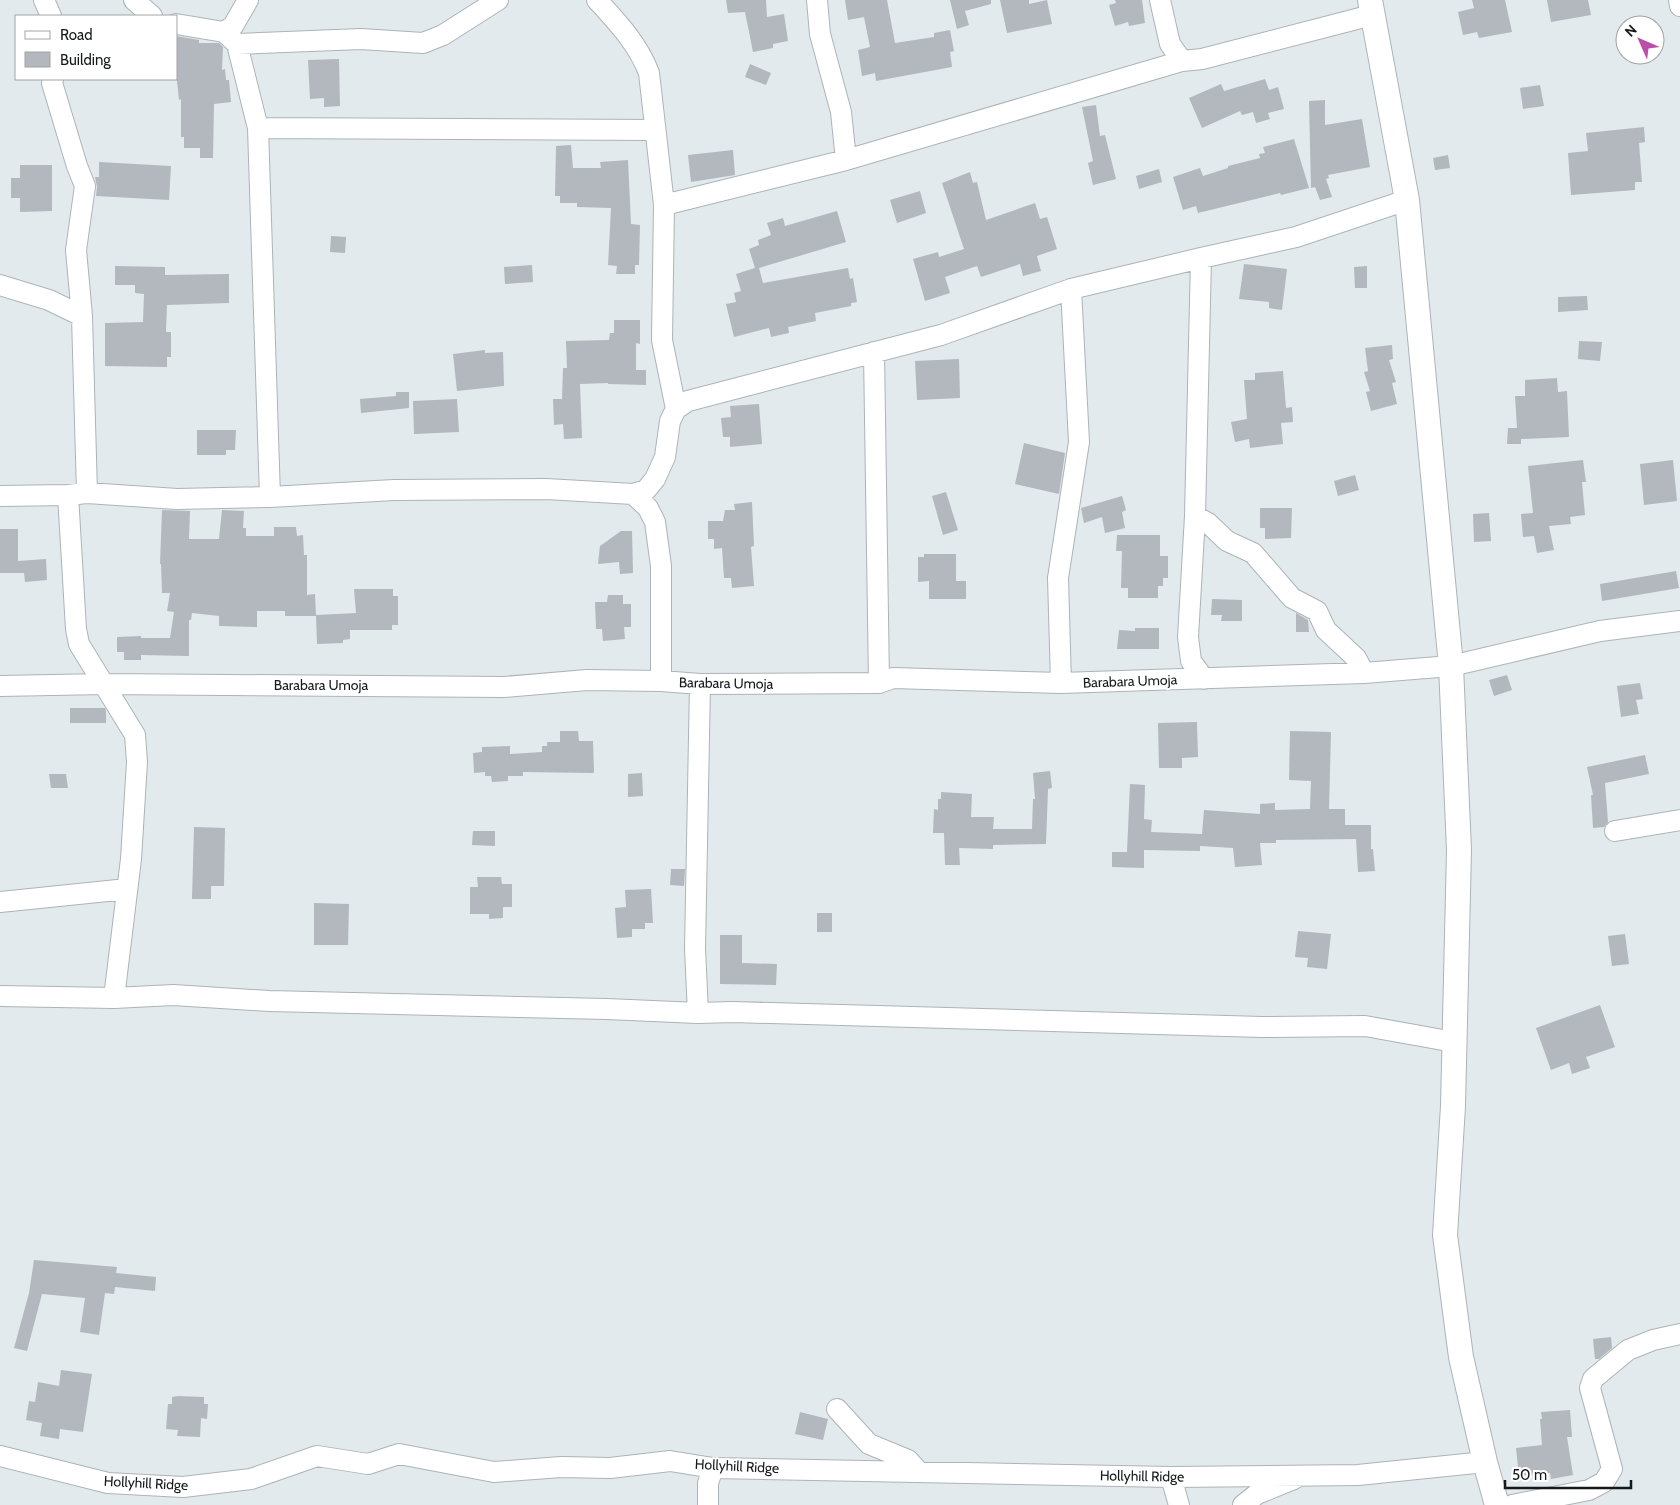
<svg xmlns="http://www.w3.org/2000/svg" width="1680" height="1505" font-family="Cabin,sans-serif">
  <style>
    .building { fill: #b2b8bd }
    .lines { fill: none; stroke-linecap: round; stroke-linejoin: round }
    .minor-casing { stroke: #acb4b7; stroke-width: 22 }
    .tertiary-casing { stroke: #acb4b7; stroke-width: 26 }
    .minor { stroke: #fff; stroke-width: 20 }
    .tertiary { stroke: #fff; stroke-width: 24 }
    .labels { text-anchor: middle; stroke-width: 4; stroke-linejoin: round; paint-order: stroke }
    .street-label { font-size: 14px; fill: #16191a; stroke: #fff }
  </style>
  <rect width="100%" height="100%" fill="#e2eaee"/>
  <path class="building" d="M 726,0 L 766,0 L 767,17 L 784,14 L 788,41 L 773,44 L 773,48 L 753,52 L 745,12 L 728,13 Z
    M 845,0 L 887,0 L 895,43 L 934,37 L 934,33 L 950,30 L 954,51 L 950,52 L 952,67 L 876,81 L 875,73 L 862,76 L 858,50 L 870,47 L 864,17 L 848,20 Z
    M 950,0 L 991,0 L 991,4 L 965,11 L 969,25 L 957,29 Z
    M 1000,0 L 1029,0 L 1029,4 L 1047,0 L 1052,24 L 1007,33 Z
    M 1115,0 L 1142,0 L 1145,23 L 1129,26 L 1128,22 L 1115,26 L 1109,5 L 1116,3 Z
    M 1472,0 L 1505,0 L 1512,32 L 1479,38 L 1477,32 L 1463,35 L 1458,12 L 1474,8 Z
    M 1547,0 L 1588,0 L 1591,15 L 1551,22 Z
    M 176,36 L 199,40 L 199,43 L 219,43 L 223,47 L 222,70 L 225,69 L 226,80 L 229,80 L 231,102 L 214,104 L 213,158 L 200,158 L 200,148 L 184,148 L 184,137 L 181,137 L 181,99 L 179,100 L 176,71 Z
    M 339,59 L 340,106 L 324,107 L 324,98 L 310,99 L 308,60 Z
    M 750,64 L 771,73 L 766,85 L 745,77 Z
    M 1265,79 L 1269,90 L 1278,87 L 1284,109 L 1268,113 L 1270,119 L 1256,123 L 1253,112 L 1242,115 L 1240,111 L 1202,128 L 1189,98 L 1221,84 L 1224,91 Z
    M 1540,85 L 1544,106 L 1523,109 L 1520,88 Z
    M 1325,100 L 1325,125 L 1362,119 L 1370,167 L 1328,175 L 1329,178 L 1326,179 L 1332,197 L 1320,200 L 1315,187 L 1311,188 L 1309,101 Z
    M 1096,105 L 1100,136 L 1105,135 L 1116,179 L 1093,185 L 1088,163 L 1093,161 L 1082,107 Z
    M 1644,127 L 1645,142 L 1639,143 L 1642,182 L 1635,182 L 1635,190 L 1571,195 L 1568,153 L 1588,151 L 1586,133 Z
    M 1294,139 L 1309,188 L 1281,195 L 1280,193 L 1198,213 L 1196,206 L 1183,210 L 1173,177 L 1200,168 L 1203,176 L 1228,168 L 1228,166 L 1260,158 L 1259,154 L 1265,153 L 1263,147 Z
    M 571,145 L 573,168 L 601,168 L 600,162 L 628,160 L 631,224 L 640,225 L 639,265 L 635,265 L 635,274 L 616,274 L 617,266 L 608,265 L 611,208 L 577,207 L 577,203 L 560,203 L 560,196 L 555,196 L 556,146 Z
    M 733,150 L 735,175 L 691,182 L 688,155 Z
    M 1448,155 L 1450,168 L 1435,170 L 1433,158 Z
    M 99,162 L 171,166 L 169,200 L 96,196 L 97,187 L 95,177 L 99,177 Z
    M 20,165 L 52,165 L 52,211 L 20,212 L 20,198 L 11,198 L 11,178 L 20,178 Z
    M 1159,169 L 1162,182 L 1139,189 L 1136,176 Z
    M 970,172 L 973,183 L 977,182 L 986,220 L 1035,203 L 1040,219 L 1047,217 L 1057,249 L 1037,256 L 1041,271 L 1023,276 L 1020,264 L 981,277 L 977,266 L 945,277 L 950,293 L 925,301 L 913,259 L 938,252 L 939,257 L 964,249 L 942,183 Z
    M 920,191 L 926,213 L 897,223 L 890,200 Z
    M 837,211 L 846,242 L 759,268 L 763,283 L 848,268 L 850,279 L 853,278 L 857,302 L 851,303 L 851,306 L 815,313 L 816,321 L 788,327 L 789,333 L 771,337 L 769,328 L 734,337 L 726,304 L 736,302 L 734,293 L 741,291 L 736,274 L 755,268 L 749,249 L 759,245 L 758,240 L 771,235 L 767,223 L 783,218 L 785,226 Z
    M 331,236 L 346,237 L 345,253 L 330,252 Z
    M 1244,264 L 1287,269 L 1282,310 L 1269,308 L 1269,302 L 1239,299 Z
    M 532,265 L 533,282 L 505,284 L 504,267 Z
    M 115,266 L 165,267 L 165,275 L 229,274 L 229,303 L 167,305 L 166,332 L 171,332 L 171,357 L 167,357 L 167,367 L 105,366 L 105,323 L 143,322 L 144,294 L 135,293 L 135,285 L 115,285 Z
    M 1367,266 L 1367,288 L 1355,288 L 1354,267 Z
    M 1587,296 L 1588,310 L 1558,312 L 1558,297 Z
    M 614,320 L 640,320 L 640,344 L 636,343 L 636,370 L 646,370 L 646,385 L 608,384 L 608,383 L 580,384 L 582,438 L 564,439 L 563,424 L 554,425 L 553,399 L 562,399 L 563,368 L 567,368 L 566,341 L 609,340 L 610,333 L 614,333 Z
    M 1579,341 L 1602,342 L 1600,361 L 1578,359 Z
    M 1392,345 L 1393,359 L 1389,360 L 1396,382 L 1392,383 L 1397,404 L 1371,411 L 1366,392 L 1370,391 L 1364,372 L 1368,371 L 1365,348 Z
    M 485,350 L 485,353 L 503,352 L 504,386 L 457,391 L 453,354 Z
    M 959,359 L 960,398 L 917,400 L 915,361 Z
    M 1283,371 L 1286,408 L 1292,407 L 1293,422 L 1281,423 L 1283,444 L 1250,448 L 1249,439 L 1235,442 L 1231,422 L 1247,419 L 1244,380 L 1255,380 L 1255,373 Z
    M 1557,378 L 1558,392 L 1567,391 L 1569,437 L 1521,439 L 1521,444 L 1507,444 L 1508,428 L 1517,428 L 1515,396 L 1525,396 L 1525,380 Z
    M 396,392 L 409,392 L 409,408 L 361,413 L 360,399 L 396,396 Z
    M 457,399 L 459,432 L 414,434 L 413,401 Z
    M 759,404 L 762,444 L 730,447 L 730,437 L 723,437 L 721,418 L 731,417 L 730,406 Z
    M 197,430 L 236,430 L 235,450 L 226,450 L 226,455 L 197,455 Z
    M 1024,443 L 1065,453 L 1059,494 L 1015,484 Z
    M 1583,460 L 1586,482 L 1582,482 L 1585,515 L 1570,517 L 1571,524 L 1549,526 L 1554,550 L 1537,553 L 1534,536 L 1523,537 L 1521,514 L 1533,513 L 1528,466 Z
    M 1673,460 L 1677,501 L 1644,505 L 1640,464 Z
    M 1355,475 L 1359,490 L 1338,496 L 1334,481 Z
    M 946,492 L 958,530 L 943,535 L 932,496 Z
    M 1122,496 L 1126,510 L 1122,512 L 1125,528 L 1105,533 L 1102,517 L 1084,523 L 1081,508 Z
    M 752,502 L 754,546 L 751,547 L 754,586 L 732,588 L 731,578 L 724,578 L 722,548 L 714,549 L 714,539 L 708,539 L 708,521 L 723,521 L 725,510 L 735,510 L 734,504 Z
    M 1260,508 L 1292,508 L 1291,538 L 1265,539 L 1265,528 L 1260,528 Z
    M 162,510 L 190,511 L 189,539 L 219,539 L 222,510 L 244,511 L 243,528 L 246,528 L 246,536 L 274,536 L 274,527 L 296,527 L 297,536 L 303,535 L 304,555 L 307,555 L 307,595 L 315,594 L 316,615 L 356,613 L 354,589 L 393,589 L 393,596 L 398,596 L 398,625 L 392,625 L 392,630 L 350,630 L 350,639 L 343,640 L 343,643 L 317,644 L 316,616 L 285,616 L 285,611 L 257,611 L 257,627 L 219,626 L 219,616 L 192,613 L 191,620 L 189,620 L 189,656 L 141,655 L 141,660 L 124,660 L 124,652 L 117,652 L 117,637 L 141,636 L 141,638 L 170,638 L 174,612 L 167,611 L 170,593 L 162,593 L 161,564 L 160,564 Z
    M 1489,513 L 1491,541 L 1474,542 L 1473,514 Z
    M 0,529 L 18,529 L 18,561 L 46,559 L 47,580 L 25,582 L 24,573 L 0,573 Z
    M 621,531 L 632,531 L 633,573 L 620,574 L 619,562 L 598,564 L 600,546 Z
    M 1117,535 L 1160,535 L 1160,556 L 1168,556 L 1168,578 L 1163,578 L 1163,586 L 1158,586 L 1158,598 L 1128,598 L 1128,588 L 1121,588 L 1122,551 L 1116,551 Z
    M 924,554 L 956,554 L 956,581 L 966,581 L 966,599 L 929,599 L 929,581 L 918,582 L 918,557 L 924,557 Z
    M 1676,571 L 1679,588 L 1602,601 L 1600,584 Z
    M 608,595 L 623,595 L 623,604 L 631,604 L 631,627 L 624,627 L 625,639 L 603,641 L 602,629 L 596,629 L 595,602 L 607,602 Z
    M 1212,599 L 1242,600 L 1242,621 L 1221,621 L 1222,615 L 1211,615 Z
    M 1296,613 L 1308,620 L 1309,632 L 1296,632 Z
    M 1135,628 L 1159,628 L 1159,649 L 1117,649 L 1119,630 L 1135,631 Z
    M 1507,675 L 1512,690 L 1494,696 L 1489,680 Z
    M 1640,683 L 1643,699 L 1636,700 L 1639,714 L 1621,717 L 1617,686 Z
    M 70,708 L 105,708 L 106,711 L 106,723 L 70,723 Z
    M 1197,722 L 1198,757 L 1182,758 L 1182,768 L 1159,768 L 1158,723 Z
    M 560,731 L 578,731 L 579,741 L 593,741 L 594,773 L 523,772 L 523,776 L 508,776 L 508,781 L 492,782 L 491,776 L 485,776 L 485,772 L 474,773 L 473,753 L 482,752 L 482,747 L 510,746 L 510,754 L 542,752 L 542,746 L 547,746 L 547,742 L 560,742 Z
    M 1290,731 L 1331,732 L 1329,809 L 1345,809 L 1345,825 L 1371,825 L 1371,849 L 1373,849 L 1375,871 L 1358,872 L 1356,839 L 1276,840 L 1276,843 L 1260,843 L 1262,865 L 1235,867 L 1233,848 L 1200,846 L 1200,851 L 1144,850 L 1144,868 L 1112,867 L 1112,852 L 1127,852 L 1130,784 L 1145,785 L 1144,819 L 1152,820 L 1151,832 L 1202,834 L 1204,810 L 1260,814 L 1260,804 L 1275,803 L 1275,810 L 1310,809 L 1311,781 L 1289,780 Z
    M 1645,755 L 1649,774 L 1605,783 L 1608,822 L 1604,827 L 1593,828 L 1591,795 L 1593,795 L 1587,767 Z
    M 1050,771 L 1052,788 L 1048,789 L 1046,844 L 993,845 L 993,849 L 959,848 L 960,865 L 945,865 L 944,833 L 933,833 L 934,809 L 938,810 L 938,799 L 941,799 L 941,792 L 972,794 L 971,817 L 994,817 L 993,829 L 1032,829 L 1033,799 L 1035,799 L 1033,773 Z
    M 642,773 L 643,796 L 628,797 L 628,774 Z
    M 49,774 L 66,774 L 68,788 L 51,788 Z
    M 194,827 L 225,828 L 224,886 L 211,886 L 211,899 L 192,899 Z
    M 473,831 L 495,831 L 495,846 L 472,845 Z
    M 671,869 L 685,869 L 684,886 L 670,885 Z
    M 477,877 L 501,877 L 502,884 L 512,884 L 512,907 L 503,907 L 503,918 L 489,919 L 489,914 L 470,914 L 470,887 L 478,887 Z
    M 651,889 L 653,923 L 645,923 L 645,929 L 632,929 L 632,937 L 617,938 L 615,908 L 626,907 L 625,890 Z
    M 314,903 L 349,904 L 348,945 L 314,945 Z
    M 817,913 L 832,913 L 832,932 L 817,932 Z
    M 1298,931 L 1331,934 L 1327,969 L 1307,967 L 1308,958 L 1295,957 Z
    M 1625,934 L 1629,964 L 1612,966 L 1608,936 Z
    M 720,935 L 742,935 L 742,963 L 777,964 L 776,985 L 720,984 Z
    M 1600,1005 L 1615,1047 L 1586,1057 L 1590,1068 L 1572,1074 L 1569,1063 L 1551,1070 L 1536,1028 Z
    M 34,1260 L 117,1267 L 116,1273 L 156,1277 L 155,1291 L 115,1287 L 114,1294 L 105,1293 L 99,1335 L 80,1332 L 85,1298 L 42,1294 L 27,1351 L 14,1348 L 29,1293 Z
    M 1611,1337 L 1612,1348 L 1599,1359 L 1595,1359 L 1593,1339 Z
    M 61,1370 L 92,1374 L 83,1432 L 60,1429 L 59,1439 L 40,1436 L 42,1423 L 26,1420 L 29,1401 L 35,1402 L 38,1382 L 59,1386 Z
    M 178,1396 L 204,1397 L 204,1404 L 208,1404 L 207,1419 L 201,1418 L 200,1437 L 177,1436 L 178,1430 L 166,1429 L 168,1404 L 172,1404 L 172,1397 Z
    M 1570,1410 L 1572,1437 L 1567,1437 L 1573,1475 L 1551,1479 L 1550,1473 L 1519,1476 L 1516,1448 L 1542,1445 L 1540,1419 L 1542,1419 L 1541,1412 Z
    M 800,1412 L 828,1419 L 823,1440 L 795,1434 Z"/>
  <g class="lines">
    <g class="minor-casing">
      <path id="minor" d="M 44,0 L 51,16
        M 134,0 L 152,16
        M 597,0 C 618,23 638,44 649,73 L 664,205 L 662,340 L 676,409
        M 817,0 L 820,34 L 841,112 L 846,160
        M 1160,0 L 1170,44 L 1182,61 L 1202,59 L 1372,15
        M 1679,0 L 1680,6
        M 176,24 L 224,32 L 233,26 L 248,0
        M 224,32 L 237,44 L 258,128 L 270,497
        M 237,44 L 361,39 L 423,43 L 443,35 L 498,0
        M 53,79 L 52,83 L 77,166 L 85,186 L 76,250 L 82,316 L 87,493
        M 258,128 L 654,130
        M 664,205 L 846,160 L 1182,61
        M 1201,258 L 1195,516 L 1188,637 L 1191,661 L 1204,679
        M 0,285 L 49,300 L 82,316
        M 874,352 L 879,683
        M 633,494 L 648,508 L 655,522 L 661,566 L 661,681
        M 68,495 L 76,629 L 79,644 L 135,735 L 137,762 L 131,859 L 114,998
        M 0,496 L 68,495 L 87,493 L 177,499 L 270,497 L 394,490 L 546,489 L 633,494 L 646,490 L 655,479 L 665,457 L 670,421 L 676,409 L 688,401 L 941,335 L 1071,289 L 1201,258 L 1296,237 L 1407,200
        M 1195,516 L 1208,523 L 1227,541 L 1253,553 L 1292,598 L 1317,611 L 1326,630 L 1356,658 L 1364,673
        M 1061,683 L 1058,578 L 1079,442 L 1071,289
        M 0,686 L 104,684 L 504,687 L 587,680 L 661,681 L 700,684 L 879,683 L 893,678 L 1061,683 L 1364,673 L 1451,666 L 1600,631 L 1680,621
        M 1615,831 L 1680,820
        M 0,902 L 127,889
        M 0,996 L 114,998 L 173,995 L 269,1001 L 607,1009 L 698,1013 L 733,1012 L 1262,1027 L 1365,1026 L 1454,1042
        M 698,1013 L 695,949 L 700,684
        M 837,1409 L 869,1444 L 908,1460 L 918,1471
        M 0,1456 L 108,1483 L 183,1487 L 251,1479 L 317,1456 L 368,1464 L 399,1454 L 494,1472 L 561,1467 L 610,1468 L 670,1461 L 713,1468 L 1171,1477 L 1358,1475 L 1485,1462
        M 1171,1477 L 1179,1505
        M 708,1505 L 708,1483 L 713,1468
        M 1243,1505 L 1257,1494 L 1294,1479
        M 1512,1505 L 1589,1490 L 1604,1482 L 1612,1469 L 1590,1388 L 1593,1379 L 1628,1350 L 1653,1340 L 1680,1334"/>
    </g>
    <g class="tertiary-casing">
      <path id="tertiary" d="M 1370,0 L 1407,200 L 1451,666 L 1459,850 L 1453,1106 L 1445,1235 L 1461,1357 L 1485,1462 L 1497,1505"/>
    </g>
    <use href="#minor" class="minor"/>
    <use href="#tertiary" class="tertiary"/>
  </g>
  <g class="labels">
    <g class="street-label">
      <text transform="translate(1130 681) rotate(-2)" y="5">Barabara Umoja</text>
      <text transform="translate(726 683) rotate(1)" y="5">Barabara Umoja</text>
      <text x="321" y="690">Barabara Umoja</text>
      <text transform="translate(737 1466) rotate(3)" y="5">Hollyhill Ridge</text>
      <text transform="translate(1142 1476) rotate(1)" y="5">Hollyhill Ridge</text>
      <text transform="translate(146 1483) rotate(3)" y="5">Hollyhill Ridge</text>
    </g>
  </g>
  <rect x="15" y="15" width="162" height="65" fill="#ffffff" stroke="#a2a3a3"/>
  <rect x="25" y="31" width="25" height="8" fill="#ffffff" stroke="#a2a3a3"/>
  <text x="60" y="40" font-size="15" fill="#16191a">Road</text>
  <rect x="25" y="52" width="25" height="15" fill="#b2b8bd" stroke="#a2a3a3"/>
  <text x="60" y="65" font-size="15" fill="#16191a">Building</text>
  <g transform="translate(1640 40) rotate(315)"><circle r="24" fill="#ffffff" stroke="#a2a3a3"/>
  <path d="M0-4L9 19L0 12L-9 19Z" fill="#bc4daa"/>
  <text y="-8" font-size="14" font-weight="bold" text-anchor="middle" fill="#16191a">N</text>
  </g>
  <path d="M1505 1480v8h126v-8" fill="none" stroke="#16191a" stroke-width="2.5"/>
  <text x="1512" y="1480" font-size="15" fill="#16191a" stroke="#ffffff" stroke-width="4" paint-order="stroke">50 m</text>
</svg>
